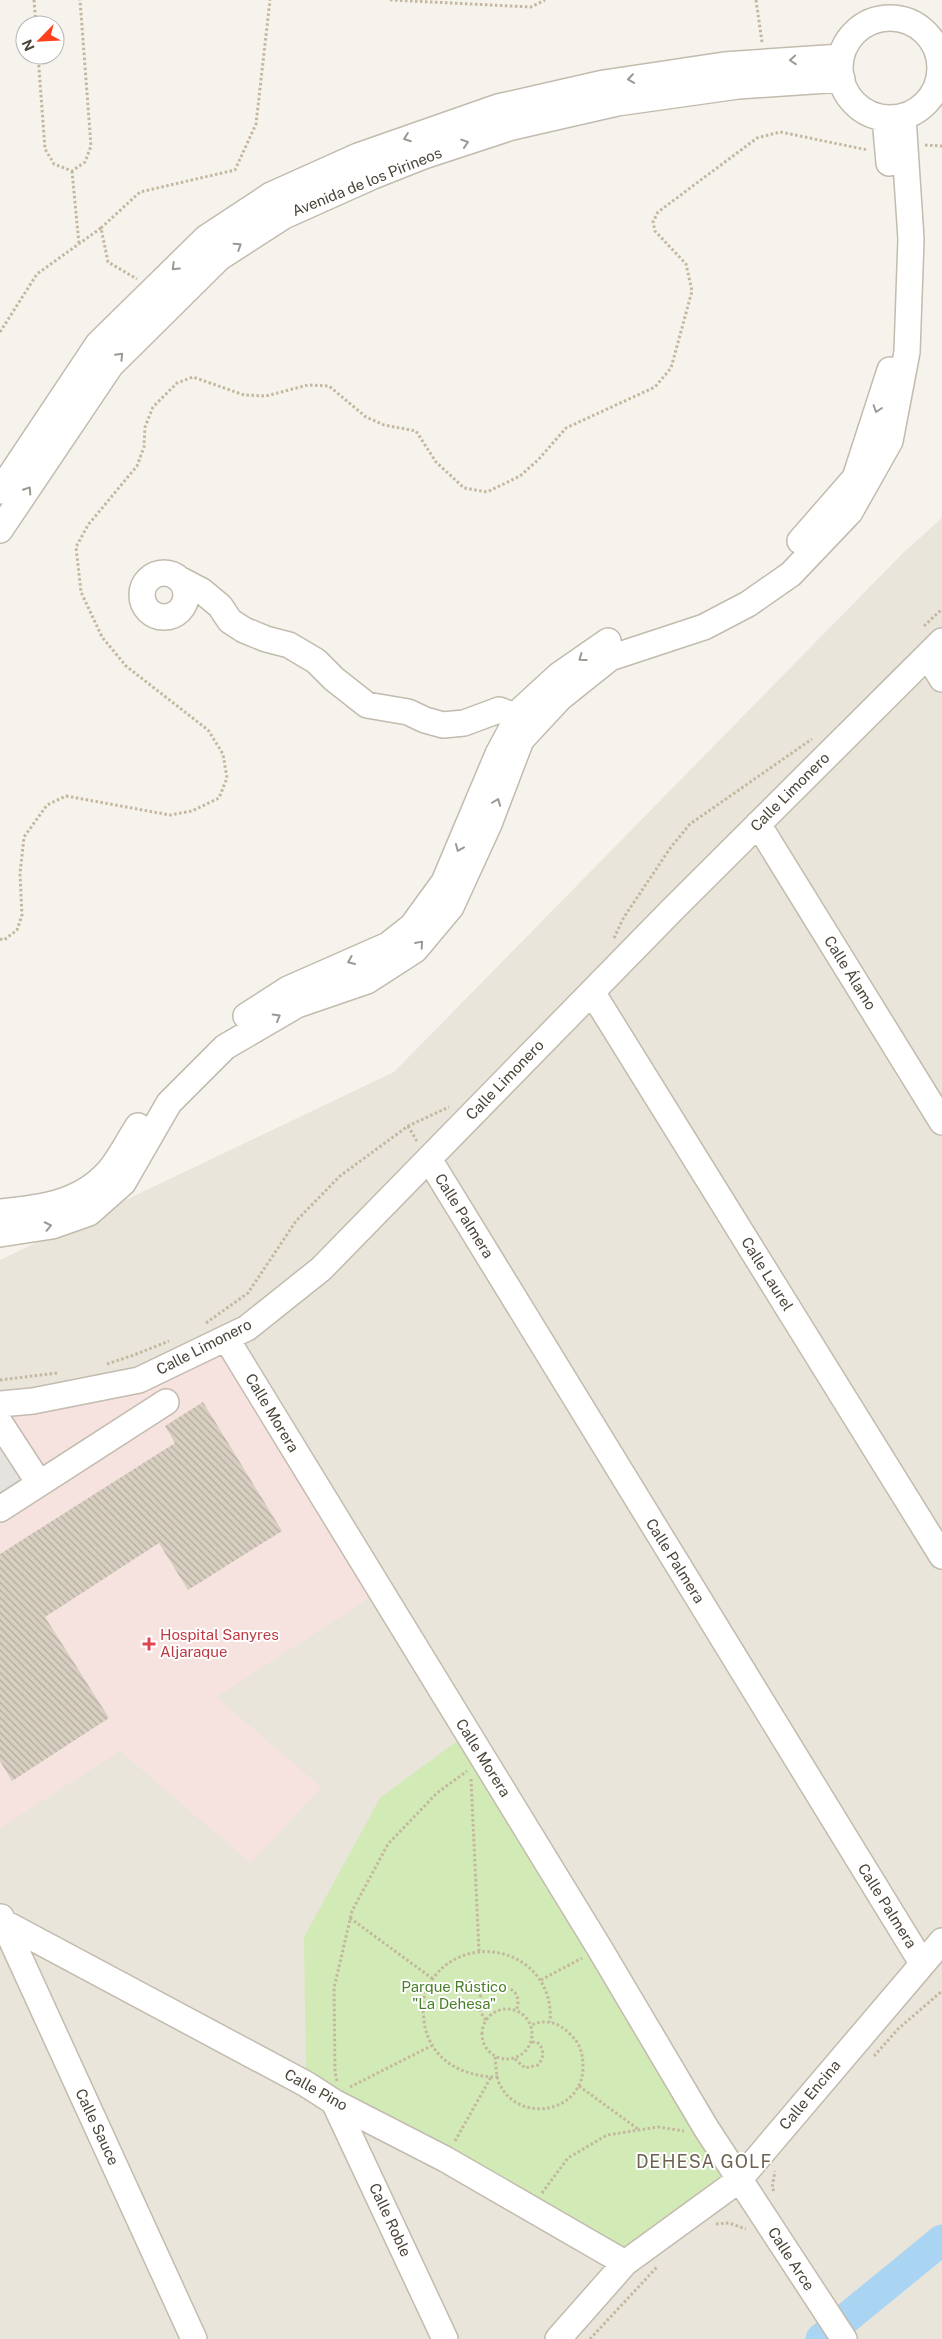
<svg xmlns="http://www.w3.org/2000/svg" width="942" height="2339" font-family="'Public Sans',sans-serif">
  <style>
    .residential { fill: #eae5da }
    .medical { fill: #f6e3e0 }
    .green { fill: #d2eab5 }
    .parking { fill: #e5e3e0 }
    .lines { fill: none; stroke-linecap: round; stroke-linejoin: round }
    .river { stroke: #a9d4f2; stroke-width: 31 }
    .building { fill: url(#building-back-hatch) }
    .minor-casing { stroke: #c2bbae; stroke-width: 28 }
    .path { stroke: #c4b79f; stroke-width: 3; stroke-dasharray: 2.5 2.5; stroke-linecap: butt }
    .minor { stroke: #fff; stroke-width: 25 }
    .oneway { stroke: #9c9892 }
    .health-dot { fill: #e0444e; stroke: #fff; stroke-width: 2 }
    .labels { text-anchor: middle; stroke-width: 4; stroke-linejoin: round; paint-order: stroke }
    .street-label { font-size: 15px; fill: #4b4439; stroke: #fff }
    .health-label { font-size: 15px; fill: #be3a42; stroke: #fff; text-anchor: start }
    .park-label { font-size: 15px; fill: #4a7f2a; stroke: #fff }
    .quarter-label { font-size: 18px; letter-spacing: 1px; fill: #6e6250; stroke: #fff }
  </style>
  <defs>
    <pattern id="building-back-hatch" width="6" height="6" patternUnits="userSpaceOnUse" patternTransform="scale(1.25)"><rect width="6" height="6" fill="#d8cfc1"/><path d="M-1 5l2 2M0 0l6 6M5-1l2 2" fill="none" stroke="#b1aa9e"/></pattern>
  </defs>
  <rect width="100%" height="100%" fill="#f6f3ec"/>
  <path class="residential" d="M 942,518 L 942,2339 L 0,2339 L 0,1260 L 394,1072 L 904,552 Z"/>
  <path class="medical" d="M 226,1338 L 380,1591 L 216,1697 L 321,1787 L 251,1863 L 120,1751 L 0,1828 L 0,1404 L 139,1380 Z"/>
  <path class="green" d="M 468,1733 L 739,2180 L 625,2263 L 306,2084 L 304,1937 L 380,1798 Z"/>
  <path class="parking" d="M 0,1423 L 39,1483 L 0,1509 Z"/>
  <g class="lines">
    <path class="river" d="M 821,2339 L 942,2240"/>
  </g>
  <path class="building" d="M 203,1402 L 282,1531 L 188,1590 L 159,1543 L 45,1617 L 109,1718 L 12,1781 L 0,1761 L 0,1554 L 175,1443 L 165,1426 Z"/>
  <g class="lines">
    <g class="minor-casing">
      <path id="minor" d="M840 68a50 50 0 1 1 100 0a50 50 0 1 1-100 0Z
        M 885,118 L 889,163
        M 0,491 L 98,344 L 206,238 L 271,195 L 358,156 L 498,107 L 604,83 L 724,65 L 841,57
        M 0,530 L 111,365 L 219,258 L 284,216 L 371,177 L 424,156 L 512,127 L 617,103 L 738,86 L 842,79
        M 800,541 L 855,478 L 890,370
        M142 595a22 22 0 1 1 44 0a22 22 0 1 1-44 0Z
        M 179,579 L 202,591 L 220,606 L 230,621 L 244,630 L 266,639 L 289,645 L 316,661 L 334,679 L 367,705 L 408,712 L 425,720 L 443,725 L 464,723 L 499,710 L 518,717 L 531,727
        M 928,656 L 942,679
        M 758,824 L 942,1122
        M 592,992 L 942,1556
        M 246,1016 L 288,989 L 388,945 L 412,926 L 444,882 L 498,754 L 522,709 L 559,675 L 608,641
        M 429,1159 L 922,1963
        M 0,1212 C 40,1208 80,1204 109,1171 C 120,1158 128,1141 138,1126
        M 0,1234 L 52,1226 L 89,1213 L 123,1183 L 169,1103 L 225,1047 L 297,1005 L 367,981 L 415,950 L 451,907 L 489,824 L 521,740 L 560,698 L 610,658 L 704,627 L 748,604 L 791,574 L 850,512 L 890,441 L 907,352 L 911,239 L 903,117
        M 226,1338 L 600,1949 L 706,2128 L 844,2339
        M 0,1404 L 33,1401 L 139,1380 L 247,1328 L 321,1269 L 672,910 L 942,641
        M 0,1423 L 39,1483
        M 0,1509 L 166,1402
        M 1,1917 L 194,2339
        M 3,1922 L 306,2084 L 334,2102 L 445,2159 L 625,2263
        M 334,2102 L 445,2339
        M 558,2339 L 625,2263 L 739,2180 L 942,1941"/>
    </g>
    <path class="path" d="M 34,0 L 36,25
      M 390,0 L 531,7 L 545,0
      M 756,0 L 762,42
      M 38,55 L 45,149 L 54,164 L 72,171 L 85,162 L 91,146 L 80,0
      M 925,145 L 942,146
      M 72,171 L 79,244
      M 101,228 L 140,192 L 235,170 L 256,124 L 270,0
      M 0,332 L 37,274 L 101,228 L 108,262 L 137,279
      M 924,626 L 942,609
      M 614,938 L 624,917 L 671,847 L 690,824 L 812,739
      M 0,939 L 4,940 L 17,930 L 22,915 L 20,874 L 24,837 L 47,805 L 66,796 L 170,815 L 192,811 L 219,798 L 227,778 L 223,754 L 208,730 L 126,666 L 102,637 L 81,592 L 76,547 L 88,525 L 137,466 L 144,447 L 145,427 L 153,407 L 177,383 L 193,377 L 244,395 L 266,396 L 308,385 L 329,386 L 366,417 L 384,425 L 416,431 L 436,462 L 464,488 L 487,492 L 520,476 L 538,460 L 566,428 L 655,387 L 671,368 L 692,291 L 686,264 L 655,231 L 653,222 L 658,212 L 757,138 L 780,132 L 868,150
      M 408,1126 L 418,1143
      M 206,1323 L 248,1293 L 296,1221 L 340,1176 L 408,1126 L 449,1107
      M 107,1364 L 134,1355 L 169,1341
      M 0,1380 L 57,1373
      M 471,1779 L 479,1951
      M 350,1918 L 433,1979
      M 541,1980 L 582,1958
      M482 2034a25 25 0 1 1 50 0a25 25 0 1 1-50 0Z
      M 486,2020 C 455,1982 531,1973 516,2011
      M 874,2056 L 898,2029 L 942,1991
      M 495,2057 C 496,2065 496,2075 499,2083 C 518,2125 583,2113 583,2067 C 583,2053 580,2043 569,2033 C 558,2022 545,2019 531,2025
      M 515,2059 L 525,2068 L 538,2065 C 544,2058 545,2049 537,2042 L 532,2042
      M 498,2077 C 461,2077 429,2059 424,2021 C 423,2012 422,2003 425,1994 C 440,1952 491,1939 526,1965 C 544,1979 552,2000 550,2022
      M 337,2081 L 335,2072 L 334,1988 L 352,1911 L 388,1844 L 437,1793 L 467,1771
      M 579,2086 L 638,2129
      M 350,2087 L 431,2046
      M 455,2141 L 491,2077
      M 774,2191 L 772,2188 L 775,2171
      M 542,2193 L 568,2158 L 607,2135 L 658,2127 L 684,2131
      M 716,2224 L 729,2223 L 746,2229
      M 590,2339 L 657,2267"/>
    <use href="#minor" class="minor"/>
  </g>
  <defs><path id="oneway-chevron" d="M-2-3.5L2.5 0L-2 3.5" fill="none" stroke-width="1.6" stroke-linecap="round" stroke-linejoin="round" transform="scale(1.25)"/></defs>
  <g class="oneway">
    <use href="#oneway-chevron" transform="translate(793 60) rotate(176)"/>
    <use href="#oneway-chevron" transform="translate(631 79) rotate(172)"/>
    <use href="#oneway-chevron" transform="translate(407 138) rotate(160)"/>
    <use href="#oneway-chevron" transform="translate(465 143) rotate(-18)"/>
    <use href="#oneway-chevron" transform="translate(238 246) rotate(-33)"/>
    <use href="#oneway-chevron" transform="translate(175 267) rotate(136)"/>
    <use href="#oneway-chevron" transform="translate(120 356) rotate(-46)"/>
    <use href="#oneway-chevron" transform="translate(877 409) rotate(108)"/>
    <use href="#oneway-chevron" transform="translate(28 490) rotate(-57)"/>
    <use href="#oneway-chevron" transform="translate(582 658) rotate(144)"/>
    <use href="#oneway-chevron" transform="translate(497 802) rotate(-69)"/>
    <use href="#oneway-chevron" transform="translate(459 848) rotate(113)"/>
    <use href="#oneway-chevron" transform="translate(420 944) rotate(-49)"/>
    <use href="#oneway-chevron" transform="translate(351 961) rotate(157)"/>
    <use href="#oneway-chevron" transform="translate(277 1017) rotate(-30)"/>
    <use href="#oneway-chevron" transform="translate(48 1226) rotate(-12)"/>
  </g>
  <path class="health-dot" d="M146.5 1636.5h5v5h5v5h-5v5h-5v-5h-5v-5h5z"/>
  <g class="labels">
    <g class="street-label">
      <text transform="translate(367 182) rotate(-22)" y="5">Avenida de los Pirineos</text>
      <text transform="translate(790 792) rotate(-45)" y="5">Calle Limonero</text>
      <text transform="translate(850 973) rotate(58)" y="5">Calle Álamo</text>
      <text transform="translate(505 1080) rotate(-46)" y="5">Calle Limonero</text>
      <text transform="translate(464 1216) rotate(58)" y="5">Calle Palmera</text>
      <text transform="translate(767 1274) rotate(58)" y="5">Calle Laurel</text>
      <text transform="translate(204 1347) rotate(-27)" y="5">Calle Limonero</text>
      <text transform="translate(272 1413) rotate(59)" y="5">Calle Morera</text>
      <text transform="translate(675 1561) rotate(58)" y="5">Calle Palmera</text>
      <text transform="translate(483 1758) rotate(58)" y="5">Calle Morera</text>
      <text transform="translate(887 1906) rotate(58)" y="5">Calle Palmera</text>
      <text transform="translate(316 2090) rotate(29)" y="5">Calle Pino</text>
      <text transform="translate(810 2095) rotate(-50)" y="5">Calle Encina</text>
      <text transform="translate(97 2127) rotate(65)" y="5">Calle Sauce</text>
      <text transform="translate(390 2220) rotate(65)" y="5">Calle Roble</text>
      <text transform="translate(791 2259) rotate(57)" y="5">Calle Arce</text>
    </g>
    <g class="health-label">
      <text x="160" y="1640">Hospital Sanyres<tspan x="160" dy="17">Aljaraque</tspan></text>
    </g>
    <g class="park-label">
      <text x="454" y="1992">Parque Rústico<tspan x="454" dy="17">"La Dehesa"</tspan></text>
    </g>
    <g class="quarter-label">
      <text x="704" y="2168">DEHESA GOLF</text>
    </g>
  </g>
  <g transform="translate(40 40) rotate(246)"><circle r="24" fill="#ffffff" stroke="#b7b4b0"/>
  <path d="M0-4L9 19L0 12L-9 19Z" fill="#fc3f1d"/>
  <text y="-8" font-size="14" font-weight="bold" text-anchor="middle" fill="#4b4439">N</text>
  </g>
</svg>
